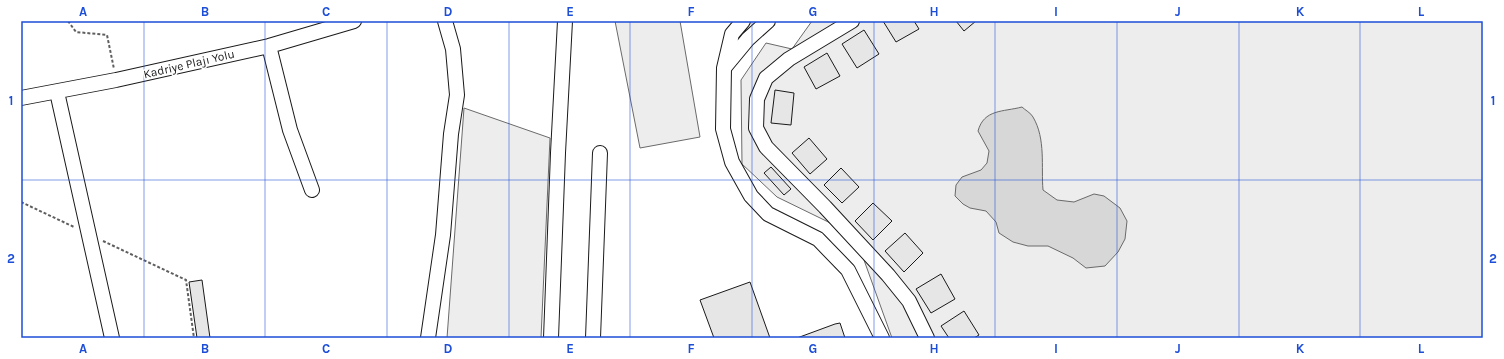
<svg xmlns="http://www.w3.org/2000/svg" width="1504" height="359" font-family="Karla,sans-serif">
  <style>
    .green { fill: #ededed; stroke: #6a6a6a }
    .water { fill: #d7d7d7; stroke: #6a6a6a }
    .building { fill: #e6e6e6; stroke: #1a1a1a }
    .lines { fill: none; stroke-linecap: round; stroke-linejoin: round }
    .minor-casing { stroke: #1a1a1a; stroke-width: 16 }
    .path { stroke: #5f5f5f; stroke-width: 2; stroke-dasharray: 3 2; stroke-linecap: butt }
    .minor { stroke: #fff; stroke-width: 14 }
    .grid { fill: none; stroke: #1d4ed8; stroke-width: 1; stroke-opacity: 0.55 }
    .labels { text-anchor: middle; stroke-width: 3; stroke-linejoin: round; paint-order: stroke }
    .street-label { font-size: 12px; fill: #1a1a1a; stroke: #fff }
    .neatline { fill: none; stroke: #1d4ed8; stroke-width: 1.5 }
    .grid-label { font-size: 13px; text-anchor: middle; font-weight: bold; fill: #1d4ed8 }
  </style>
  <rect width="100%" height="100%" fill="#fff"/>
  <path class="green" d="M 615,21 L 680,21 L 700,137 L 640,148 Z
    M 812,21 L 1483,21 L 1483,338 L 892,338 L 855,235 L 777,197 L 742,164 L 741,80 L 766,43 L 792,49 Z
    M 464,108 L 550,138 L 541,338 L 447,338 Z"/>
  <path class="water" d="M 1022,107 C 1025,110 1031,113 1033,117 C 1046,139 1041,167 1043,190 L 1057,200 L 1074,202 L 1094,194 L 1104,196 L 1120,208 L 1127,221 L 1125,239 L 1118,252 L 1105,266 L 1086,268 L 1073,258 L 1048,246 L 1028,246 L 1013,242 L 999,233 L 996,222 L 986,211 L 970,208 L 963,204 L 955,196 L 956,185 L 962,177 L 981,170 L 987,163 L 989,151 L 978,131 C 984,109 1003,112 1022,107 Z"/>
  <path class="building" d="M 883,21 L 914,21 L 919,29 L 896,42 Z
    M 956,21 L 976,21 L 964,31 Z
    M 864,30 L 879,54 L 857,68 L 842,44 Z
    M 827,53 L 840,76 L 816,89 L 804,67 Z
    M 775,90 L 794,93 L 791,125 L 771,123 Z
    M 809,138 L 827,159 L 810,174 L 792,153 Z
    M 771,167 L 791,189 L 784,195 L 764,173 Z
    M 841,168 L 859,187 L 842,203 L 824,185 Z
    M 873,203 L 892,221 L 873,240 L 855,221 Z
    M 905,233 L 923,253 L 904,272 L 885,251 Z
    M 941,274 L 955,299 L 931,313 L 916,289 Z
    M 202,280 L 210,338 L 197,338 L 189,282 Z
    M 750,282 L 770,338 L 714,338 L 700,300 Z
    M 964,311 L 979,335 L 974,338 L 949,338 L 941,326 Z
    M 840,323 L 845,338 L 797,338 L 835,324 Z"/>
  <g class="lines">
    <g class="minor-casing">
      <path id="minor" d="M 743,21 L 732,34 L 724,68 L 748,39 L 768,21
        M 852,21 L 789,59 L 766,78 L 757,99 L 756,128 L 766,147 L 825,207 L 888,275 L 909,301 L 927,338
        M 269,46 L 290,130 L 312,190
        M 724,68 L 723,129 L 732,162 L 751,196 L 768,214 L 818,239 L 848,270 L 882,338
        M 57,92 L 112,338
        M 21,98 L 116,80 L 269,46 L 354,21
        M 428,338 L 443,235 L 451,134 L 457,95 L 453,49 L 445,21
        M 551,338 L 558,153 L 565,21
        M 593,338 L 600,153"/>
    </g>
    <path class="path" d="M 68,21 L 76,32 L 107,35 L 114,69
      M 21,202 L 74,227
      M 103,241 L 186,280 L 194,338"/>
    <use href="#minor" class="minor"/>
  </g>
  <path class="grid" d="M 144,21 L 144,338M 265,21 L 265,338M 387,21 L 387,338M 509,21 L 509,338M 630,21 L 630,338M 752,21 L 752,338M 874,21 L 874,338M 995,21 L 995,338M 1117,21 L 1117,338M 1239,21 L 1239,338M 1360,21 L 1360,338M 21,180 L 1483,180"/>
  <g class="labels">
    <g class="street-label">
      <text transform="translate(189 64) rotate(-13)" y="4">Kadriye Plajı Yolu</text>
    </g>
  </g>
  <rect width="1504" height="359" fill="none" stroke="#ffffff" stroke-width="44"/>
  <rect x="22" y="22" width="1460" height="315" class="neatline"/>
  <g class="grid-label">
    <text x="83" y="16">A</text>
    <text x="205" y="16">B</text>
    <text x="326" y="16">C</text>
    <text x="448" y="16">D</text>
    <text x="570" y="16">E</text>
    <text x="691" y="16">F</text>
    <text x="813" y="16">G</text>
    <text x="934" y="16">H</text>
    <text x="1056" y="16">I</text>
    <text x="1178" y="16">J</text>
    <text x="1300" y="16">K</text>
    <text x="1421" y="16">L</text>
    <text x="11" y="105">1</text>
    <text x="1493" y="105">1</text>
    <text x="11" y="263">2</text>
    <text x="1493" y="263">2</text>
    <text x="83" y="353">A</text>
    <text x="205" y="353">B</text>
    <text x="326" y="353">C</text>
    <text x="448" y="353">D</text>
    <text x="570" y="353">E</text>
    <text x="691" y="353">F</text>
    <text x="813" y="353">G</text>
    <text x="934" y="353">H</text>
    <text x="1056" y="353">I</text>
    <text x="1178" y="353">J</text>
    <text x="1300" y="353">K</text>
    <text x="1421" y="353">L</text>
  </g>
</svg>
